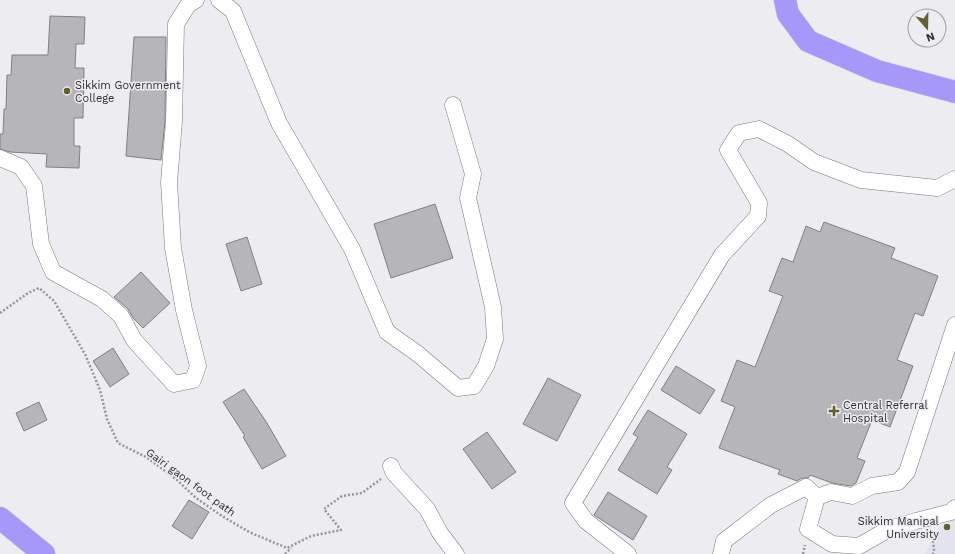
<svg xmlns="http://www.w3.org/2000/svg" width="955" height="554" font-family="'Work Sans',sans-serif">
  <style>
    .built { fill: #e3e2ef }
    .building { fill: #b5b5ba; stroke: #808085 }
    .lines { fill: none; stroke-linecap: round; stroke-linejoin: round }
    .minor-casing { stroke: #79797d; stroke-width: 17 }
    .trunk-casing { stroke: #c8c8c9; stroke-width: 23 }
    .path { stroke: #96969a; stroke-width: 2.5; stroke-dasharray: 2 2; stroke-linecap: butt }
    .minor { stroke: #fff; stroke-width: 16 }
    .trunk { stroke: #a698f8; stroke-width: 22 }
    .poi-dot { fill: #62602d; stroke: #ececf1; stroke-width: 1.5 }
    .labels { text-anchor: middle; stroke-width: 3; stroke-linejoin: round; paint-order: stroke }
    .poi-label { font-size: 11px; fill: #2d2d2f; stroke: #ececf1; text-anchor: start }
    .street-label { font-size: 11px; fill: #2d2d2f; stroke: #ececf1 }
  </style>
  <rect width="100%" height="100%" fill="#ececf1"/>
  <path class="built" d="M 955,501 L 955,554 L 924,554 Z"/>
  <path class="building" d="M 50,16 L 85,17 L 84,44 L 76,44 L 75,68 L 84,68 L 83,118 L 74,118 L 74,146 L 80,146 L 79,168 L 46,167 L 47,154 L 10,152 L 0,149 L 0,134 L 3,134 L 4,109 L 6,109 L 7,75 L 11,75 L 12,55 L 48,55 Z
    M 134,37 L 166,37 L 165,121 L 161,160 L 126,156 Z
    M 435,204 L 453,258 L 391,278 L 374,224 Z
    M 824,222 L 895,248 L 891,258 L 938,276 L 923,316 L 915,313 L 897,360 L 913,366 L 890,427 L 872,420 L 857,458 L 865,461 L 856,483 L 851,486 L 832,483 L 810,475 L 808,478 L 802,478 L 797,481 L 778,474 L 780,470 L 719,448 L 735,407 L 721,401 L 737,360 L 755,367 L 783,296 L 769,291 L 782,258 L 793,262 L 806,226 L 820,232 Z
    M 247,237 L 262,284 L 241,291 L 226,244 Z
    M 141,272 L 170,303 L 143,328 L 133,318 L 128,309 L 114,297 Z
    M 113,348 L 129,374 L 110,387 L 93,361 Z
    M 676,366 L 715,390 L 700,414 L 661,390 Z
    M 548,378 L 581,395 L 557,441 L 523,424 Z
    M 244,389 L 267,423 L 286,456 L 262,469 L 243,437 L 245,436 L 223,402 Z
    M 39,402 L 47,420 L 24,431 L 16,413 Z
    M 648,410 L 687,434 L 667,467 L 672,470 L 657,494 L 618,470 L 638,437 L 633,434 Z
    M 487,432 L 516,472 L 492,489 L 463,449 Z
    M 608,492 L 647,516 L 633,540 L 594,515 Z
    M 189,500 L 209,512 L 192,539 L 172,526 Z"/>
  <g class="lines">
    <g class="minor-casing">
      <path id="minor" d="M 219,0 L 233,11 L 279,123 L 352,249 L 387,332 L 418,354 L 458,388 L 474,386 L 486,366 L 495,339 L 493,307 L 468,198 L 473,174 L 453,105
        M 0,158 L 21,167 L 34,186 L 41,244 L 53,272 L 102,299 L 121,316 L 134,340 L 174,384 L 193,380 L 198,366 L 184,310 L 173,248 L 169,182 L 174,121 L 176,24 L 188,5 L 196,0
        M 391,466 L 394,473 L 427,509 L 440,533 L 456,554
        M 817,497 L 831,492 L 852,496 L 872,486 L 898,482 L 907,472 L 955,325
        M 817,497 L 808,529 L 832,544 L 859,546 L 887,530 L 916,521 L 951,512 L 955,508
        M 628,554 L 586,521 L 573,503 L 722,255 L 758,216 L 759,203 L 728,150 L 739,133 L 759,129 L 788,144 L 814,162 L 861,180 L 937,188 L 955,179
        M 721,554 L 724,541 L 771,505 L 806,487 L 817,497"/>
    </g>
    <g class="trunk-casing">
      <path id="trunk" d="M 785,0 L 788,14 L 808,41 L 877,71 L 955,92
        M 0,518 L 44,554"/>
    </g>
    <path class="path" d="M 0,313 L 28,293 L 39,288 L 54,301 L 85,354 L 100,390 L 107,419 L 118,443 L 146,457 L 176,479 L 196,498 L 222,516 L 249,532 L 287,548 L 311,536 L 341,530 L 324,509 L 342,496 L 362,493 L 381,479
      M 932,533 L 934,549 L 933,554
      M 285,554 L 291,548
      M 803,554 L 805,545"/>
    <use href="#minor" class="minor"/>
    <use href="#trunk" class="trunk"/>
  </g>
  <g class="poi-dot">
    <circle cx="67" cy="91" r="4"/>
    <path d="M832 405h4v4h4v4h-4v4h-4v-4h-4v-4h4z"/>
    <circle cx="947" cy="527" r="4"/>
  </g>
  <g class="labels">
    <g class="poi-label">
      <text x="75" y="89">Sikkim Government<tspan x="75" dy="13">College</tspan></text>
      <text x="843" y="409">Central Referral<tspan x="843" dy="13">Hospital</tspan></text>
      <text x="939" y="525" text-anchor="end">Sikkim Manipal<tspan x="939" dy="13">University</tspan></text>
    </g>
    <g class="street-label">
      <text transform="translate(191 482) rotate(36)" y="4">Gairi gaon foot path</text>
    </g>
  </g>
  <g transform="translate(927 28) rotate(160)"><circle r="19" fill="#ececf1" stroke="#a0a0a3"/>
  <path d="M0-3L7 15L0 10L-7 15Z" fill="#62602d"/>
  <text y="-6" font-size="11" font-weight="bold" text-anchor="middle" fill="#2d2d2f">N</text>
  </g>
</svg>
